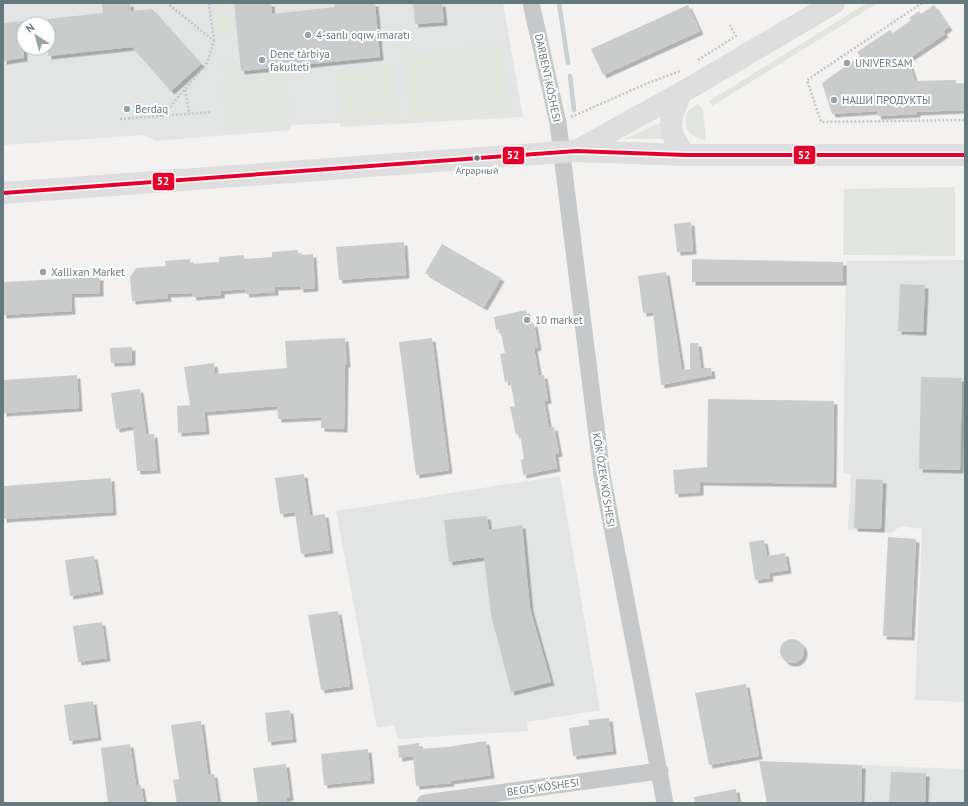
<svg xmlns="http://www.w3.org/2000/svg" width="968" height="806" font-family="'PT Sans',sans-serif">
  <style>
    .built { fill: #e3e4e4; fill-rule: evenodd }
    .green { fill: #e2e4de }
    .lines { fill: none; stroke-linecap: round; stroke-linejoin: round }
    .stream { stroke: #c7d0d2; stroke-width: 4.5 }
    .building { fill: #cacccc; filter: url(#shadow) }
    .path { stroke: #c5c6c6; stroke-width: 2.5; stroke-dasharray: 2 2; stroke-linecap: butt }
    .street { stroke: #c7c8c9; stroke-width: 17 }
    .secondary { stroke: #dddedd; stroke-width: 22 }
    .bus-1-casing { stroke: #fff; stroke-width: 7 }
    .bus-1 { stroke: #e4002b; stroke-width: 4 }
    .poi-dot { fill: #96a3a8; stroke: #fff; stroke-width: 1.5 }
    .bus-dot { fill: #647880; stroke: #fff; stroke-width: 1.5 }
    .labels { text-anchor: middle; stroke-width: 4; stroke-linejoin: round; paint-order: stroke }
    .bus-label { font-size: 10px; fill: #647880; stroke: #fff }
    .poi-label { font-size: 11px; fill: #647880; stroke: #fff; text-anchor: start }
    .street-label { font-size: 11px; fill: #647880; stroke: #fff }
    .line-badge { stroke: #fff; stroke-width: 1.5 }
    .badge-label { font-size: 11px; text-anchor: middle; font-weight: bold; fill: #fff }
  </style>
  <defs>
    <filter id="shadow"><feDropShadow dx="3.5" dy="3.5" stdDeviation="0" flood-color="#0004"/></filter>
  </defs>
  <rect width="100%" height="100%" fill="#f3f2f1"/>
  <path class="built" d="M 3,3 L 503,3 L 523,117 L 340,127 L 340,123 L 290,125 L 290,130 L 156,141 L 144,135 L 3,145 ZM 24,24 L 48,24 L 48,48 L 24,48 Z
    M 965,260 L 965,702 L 915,700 L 922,529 L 901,526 L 891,533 L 848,530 L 851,474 L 843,473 L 846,261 Z
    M 560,476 L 600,710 L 527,722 L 528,731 L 398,739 L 394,725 L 377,728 L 336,511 Z
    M 862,765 L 965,769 L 965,803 L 861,803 Z"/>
  <path class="green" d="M 214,3 L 229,3 L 232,38 L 217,39 Z
    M 867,3 L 878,3 L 712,106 L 709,101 Z
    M 500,44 L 510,115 L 410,121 L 405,55 Z
    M 234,57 L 235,71 L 219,72 L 218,58 Z
    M 394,65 L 398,121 L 342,125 L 337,70 Z
    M 286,74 L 291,127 L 226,130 L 222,79 Z
    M 698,104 L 703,110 L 706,140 C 687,136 682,129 688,110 Z
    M 666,120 L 668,139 L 624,139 Z
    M 955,187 L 955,256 L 843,255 L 844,189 Z"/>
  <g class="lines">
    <path class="stream" d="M 559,3 L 568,63
      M 570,76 L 574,110"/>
  </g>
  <path class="building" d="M 102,3 L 130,3 L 131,11 L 152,9 L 201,64 L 171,91 L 132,47 L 48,56 L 48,19 L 103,13 Z
    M 234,3 L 271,3 L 272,14 L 335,7 L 335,3 L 375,3 L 380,57 L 241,71 Z
    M 413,3 L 442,3 L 444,22 L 415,24 Z
    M 688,5 L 700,31 L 603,75 L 591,49 Z
    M 934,5 L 949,27 L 943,31 L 945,34 L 908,59 L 915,81 L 956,80 L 956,83 L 965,83 L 965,110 L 917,112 L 917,114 L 878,116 L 877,111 L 832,114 L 822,83 L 860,56 L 857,52 L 890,30 L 893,33 L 911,20 L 909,18 L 919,11 L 921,14 Z
    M 24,21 L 24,58 L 3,61 L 3,23 Z
    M 691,222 L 693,251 L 677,252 L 674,224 Z
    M 404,242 L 406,275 L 339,280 L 336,247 Z
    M 442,244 L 501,278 L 484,307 L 425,273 Z
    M 298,250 L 298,255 L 313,254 L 315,288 L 300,289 L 300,286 L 275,287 L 275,292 L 246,294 L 245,289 L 221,291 L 221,295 L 193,297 L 192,293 L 167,294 L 168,298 L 132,301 L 130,277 L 136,268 L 166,266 L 165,261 L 190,259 L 190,264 L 219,262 L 219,257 L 244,255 L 244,259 L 272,257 L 272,252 Z
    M 692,259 L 843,262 L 843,282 L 692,282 Z
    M 666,272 L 682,370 L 690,369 L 690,343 L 698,343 L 701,368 L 711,368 L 712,375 L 661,385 L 653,312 L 643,313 L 638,276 Z
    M 100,277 L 100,293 L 71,294 L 72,311 L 3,315 L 3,282 Z
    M 900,284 L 925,285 L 923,332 L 898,331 Z
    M 526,310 L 529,324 L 534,323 L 538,347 L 534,348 L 539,376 L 544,375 L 548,400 L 544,401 L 549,428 L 554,427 L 559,453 L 555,454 L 557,468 L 523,475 L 521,460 L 524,459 L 520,434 L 516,435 L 510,407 L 515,406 L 510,381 L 505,382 L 500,354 L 505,353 L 500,329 L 496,330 L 494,317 Z
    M 345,338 L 347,364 L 345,364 L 344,429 L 321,428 L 321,417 L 278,419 L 277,406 L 204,412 L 206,431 L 178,433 L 177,406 L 190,405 L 184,367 L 214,363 L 215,374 L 287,368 L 285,341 Z
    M 432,338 L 449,470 L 416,475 L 399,342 Z
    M 132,347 L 132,362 L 111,363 L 110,348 Z
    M 77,375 L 79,408 L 3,413 L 3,380 Z
    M 921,377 L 962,378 L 960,470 L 919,469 Z
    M 140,389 L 146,435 L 154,434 L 157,470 L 137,471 L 133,426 L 116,429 L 111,393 Z
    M 708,399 L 834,401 L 833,484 L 700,482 L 700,492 L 675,494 L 673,470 L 707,467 Z
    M 304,474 L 310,516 L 325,514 L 330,550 L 301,554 L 295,512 L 280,514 L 275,478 Z
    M 111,478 L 113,512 L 3,519 L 3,486 Z
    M 856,479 L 883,480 L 881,529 L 854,528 Z
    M 487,516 L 489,530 L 522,525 L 530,608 L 551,682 L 511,692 L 491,615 L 484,557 L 449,562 L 444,520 Z
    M 888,537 L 916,539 L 911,637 L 883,636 Z
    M 764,540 L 767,556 L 785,553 L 788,570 L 769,573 L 770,578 L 755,580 L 749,542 Z
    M 94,556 L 100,591 L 70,596 L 65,560 Z
    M 338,611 L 350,686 L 321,690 L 308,615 Z
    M 102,622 L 107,658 L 78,662 L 73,626 Z
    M780 651a12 12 0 1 1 24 0a12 12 0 1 1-24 0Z
    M 746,684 L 759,756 L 709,765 L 695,693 Z
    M 93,701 L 98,737 L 69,741 L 64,705 Z
    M 290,710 L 293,739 L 268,742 L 265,713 Z
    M 609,718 L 613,751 L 573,756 L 569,728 L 589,725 L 588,720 Z
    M 201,721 L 208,775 L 214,774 L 218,803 L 177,803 L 173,780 L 179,779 L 171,725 Z
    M 486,741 L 491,775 L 450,781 L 451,783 L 416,786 L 413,756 L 399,758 L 398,746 L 419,743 L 420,749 L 447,747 Z
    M 130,744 L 136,785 L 141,785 L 144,803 L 108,803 L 101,748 Z
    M 368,749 L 371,780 L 324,785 L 321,754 Z
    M 759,761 L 862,765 L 861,803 L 767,803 Z
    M 286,764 L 290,797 L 286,798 L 287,803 L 258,803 L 253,768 Z
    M 891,772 L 926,773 L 925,803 L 889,803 Z
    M 736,789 L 738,803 L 695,803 L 694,797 Z"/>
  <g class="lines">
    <path class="path" d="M 209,3 L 214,41
      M 922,3 L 807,80 L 821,122 L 965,120
      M 698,60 L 736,36 L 730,25
      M 185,90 L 189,113
      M 162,116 L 207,63 L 214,41 L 167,3
      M 571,117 L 648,83 L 680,71
      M 120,119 L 212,112"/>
    <path class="street" d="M 531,3 L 558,123 L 602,475 L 665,803
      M 425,803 L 660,771"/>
    <path class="secondary" d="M 681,93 C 669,123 665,127 685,155
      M 576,151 L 693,86 L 834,3
      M 3,193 L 576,151 L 685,155 L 965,155"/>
    <g class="bus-1-casing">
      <path id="bus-1" d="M 3,193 L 576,151 L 685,155 L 965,155"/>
    </g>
    <use href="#bus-1" class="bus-1"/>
  </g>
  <g class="poi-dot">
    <circle cx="308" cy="35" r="4"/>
    <circle cx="262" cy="60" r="4"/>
    <circle cx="847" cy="63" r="4"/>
    <circle cx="834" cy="100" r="4"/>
    <circle cx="127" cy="109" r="4"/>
    <circle cx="43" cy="272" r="4"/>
    <circle cx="527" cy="320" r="4"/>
  </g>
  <circle class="bus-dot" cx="477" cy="158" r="3.5"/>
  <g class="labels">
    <g class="bus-label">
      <text x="477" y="174">Аграрный</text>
    </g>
    <g class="poi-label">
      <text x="316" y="39">4-sanlı oqıw imaratı</text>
      <text x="270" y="58">Dene tárbiya<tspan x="270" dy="13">fakulteti</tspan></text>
      <text x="855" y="67">UNIVERSAM</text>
      <text x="842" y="104">НАШИ ПРОДУКТЫ</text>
      <text x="135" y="113">Berdaq</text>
      <text x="51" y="276">Xallixan Market</text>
      <text x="535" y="324">10 market</text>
    </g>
    <g class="street-label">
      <text transform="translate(548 78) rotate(78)" y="4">DARBENT KÓSHESI</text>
      <text transform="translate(604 480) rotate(81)" y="4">KÓK ÓZEK KO'SHESI</text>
      <text transform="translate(543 787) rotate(-8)" y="4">BEGIS KÓSHESI</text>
    </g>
  </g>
  <g class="line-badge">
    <rect x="793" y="145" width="23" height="20" rx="4" fill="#e4002b"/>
    <rect x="502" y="146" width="23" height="19" rx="4" fill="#e4002b"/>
    <rect x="152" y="172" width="23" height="19" rx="4" fill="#e4002b"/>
  </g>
  <g class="badge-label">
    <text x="804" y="159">52</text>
    <text x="513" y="159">52</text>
    <text x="163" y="185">52</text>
  </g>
  <rect width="968" height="806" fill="none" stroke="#647880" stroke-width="8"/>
  <g transform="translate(36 36) rotate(324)"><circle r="19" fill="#ffffff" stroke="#c1c9cc"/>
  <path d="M0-3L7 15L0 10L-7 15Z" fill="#96a3a8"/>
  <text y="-6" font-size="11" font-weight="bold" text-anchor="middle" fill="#647880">N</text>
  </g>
</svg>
